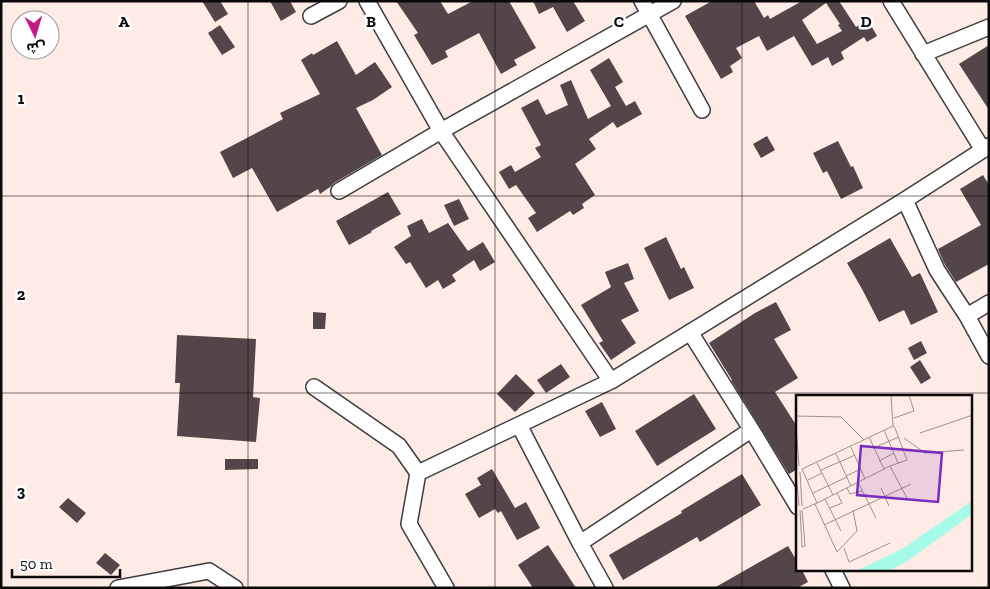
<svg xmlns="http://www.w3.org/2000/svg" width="990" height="589" font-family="'Zilla Slab','Noto Sans Arabic',serif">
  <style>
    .building { fill: #534548; fill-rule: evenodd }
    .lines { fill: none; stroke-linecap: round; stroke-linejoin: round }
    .minor-casing { stroke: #3d3d3d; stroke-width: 18 }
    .minor { stroke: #fff; stroke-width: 15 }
    .grid { fill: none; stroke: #0a0a0a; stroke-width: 1; stroke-opacity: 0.55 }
    .inset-road { fill: none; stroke: #9d918e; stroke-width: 1 }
    .view { fill: #7b2cbf; fill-opacity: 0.15; stroke: #7b2cbf; stroke-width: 2.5 }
    .inset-edge { fill: none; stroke: #0a0a0a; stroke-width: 2.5 }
    .grid-label { font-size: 16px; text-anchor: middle; font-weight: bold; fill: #0a0a0a; stroke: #fff; stroke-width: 5; stroke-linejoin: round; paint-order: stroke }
  </style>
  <rect width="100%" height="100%" fill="#ffebe6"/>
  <path class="building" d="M 202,1 L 220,1 L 228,14 L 215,22 Z
    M 270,1 L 290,1 L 296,12 L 281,21 Z
    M 396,1 L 440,1 L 448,14 L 473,1 L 509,1 L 536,48 L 514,60 L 517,65 L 501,74 L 479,33 L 445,51 L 448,57 L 432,65 L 414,35 L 418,33 Z
    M 533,1 L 573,1 L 585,21 L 567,32 L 553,7 L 539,14 Z
    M 712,1 L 754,1 L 764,18 L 768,15 L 770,19 L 802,1 L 839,1 L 856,27 L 868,20 L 877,36 L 867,42 L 864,37 L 841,52 L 844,59 L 832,66 L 828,57 L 812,66 L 794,36 L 767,51 L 759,36 L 736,48 L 742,58 L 730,66 L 733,72 L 721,79 L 685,16 ZM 826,3 L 840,24 L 838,25 L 842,31 L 817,44 L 802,20 Z
    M 220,25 L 235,47 L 222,55 L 208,33 Z
    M 337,41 L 356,75 L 375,62 L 392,87 L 373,100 L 356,108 L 382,155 L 334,183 L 330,187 L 320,194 L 318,189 L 277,212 L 252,168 L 233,178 L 220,152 L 283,119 L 280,113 L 320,94 L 301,60 L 312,53 L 313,55 Z
    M 989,45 L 989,110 L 959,64 Z
    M 609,58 L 623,82 L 615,87 L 626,106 L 635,101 L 642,114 L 617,128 L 613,122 L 589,139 L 596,149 L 575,164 L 595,195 L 582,204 L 584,208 L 573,215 L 570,211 L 537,232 L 528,218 L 536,213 L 516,185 L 509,189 L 499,172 L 511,165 L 515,172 L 541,157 L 535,148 L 541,145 L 521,108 L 538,99 L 546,115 L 568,105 L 560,85 L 571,80 L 588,119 L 611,106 L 590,70 Z
    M 767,136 L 775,150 L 761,158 L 753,144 Z
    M 838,141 L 851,167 L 853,166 L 863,188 L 841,199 L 827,171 L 823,173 L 813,153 Z
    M 983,175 L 989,185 L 989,264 L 956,282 L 944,263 L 938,249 L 981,225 L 960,189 Z
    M 388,192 L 401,214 L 371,231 L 372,232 L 349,245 L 336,221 Z
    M 459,199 L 469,219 L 454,226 L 444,205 Z
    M 422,219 L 429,233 L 448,223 L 468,251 L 483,242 L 495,262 L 480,271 L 474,260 L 452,275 L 456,281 L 443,289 L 438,280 L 426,288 L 410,262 L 406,264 L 394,247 L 411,236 L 407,226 Z
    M 666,237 L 681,269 L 684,267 L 694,288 L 669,300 L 644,248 Z
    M 890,238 L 912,277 L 920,273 L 938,312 L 911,325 L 904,310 L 879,322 L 862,289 L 847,263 Z
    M 628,263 L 634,279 L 624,283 L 639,311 L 621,320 L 636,343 L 611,360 L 599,343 L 603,341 L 581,305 L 611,287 L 605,272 Z
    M 776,302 L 791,330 L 774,339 L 798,378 L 775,392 L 798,428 L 798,469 L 789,474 L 731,380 L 732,380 L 709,343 L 755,313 Z
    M 313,312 L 326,313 L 325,329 L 313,329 Z
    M 177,335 L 256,339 L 253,397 L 260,398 L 256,442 L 177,436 L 180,383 L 175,383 Z
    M 921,341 L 927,353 L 914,360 L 908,348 Z
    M 920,360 L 931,378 L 921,384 L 910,367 Z
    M 561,364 L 570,377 L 546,393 L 537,380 Z
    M 516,374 L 535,393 L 515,412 L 497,394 Z
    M 694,394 L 716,429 L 657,466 L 635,431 Z
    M 602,402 L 616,429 L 600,437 L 585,411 Z
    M 225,459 L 258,459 L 258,469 L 225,470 Z
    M 492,469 L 515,508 L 526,502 L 540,528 L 517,540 L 501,511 L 498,513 L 495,509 L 479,518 L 465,494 L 481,485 L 477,478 Z
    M 742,474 L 761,505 L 700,542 L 697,537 L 623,580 L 609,555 L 682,513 L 681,511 Z
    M 68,498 L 86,513 L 77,523 L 59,507 Z
    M 548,545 L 576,588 L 533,588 L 518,565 Z
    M 788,546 L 798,563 L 798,570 L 802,570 L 808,582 L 797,588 L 714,588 Z
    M 105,553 L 120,565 L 111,575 L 96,563 Z"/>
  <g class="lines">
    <g class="minor-casing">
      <path id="minor" d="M 367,1 L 441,131 L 611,381
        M 642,1 L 702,110
        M 891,1 L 983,150
        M 311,16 L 339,1
        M 923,54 L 989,27
        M 339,191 L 441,131 L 673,1
        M 905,200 L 937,270 L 967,316 L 989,356
        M 967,316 L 989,303
        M 690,332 L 756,437 L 798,507
        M 314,387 L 399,446 L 418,473
        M 519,425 L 580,543 L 605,588
        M 580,543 L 751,430
        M 833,570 L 842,588
        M 118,588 L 209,571 L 235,588
        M 446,588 L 409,524 L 418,473 L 611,381 L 905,200 L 989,146"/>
    </g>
    <use href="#minor" class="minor"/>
  </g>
  <path class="grid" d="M 248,1 L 248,588M 495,1 L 495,588M 742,1 L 742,588M 1,196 L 989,196M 1,393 L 989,393"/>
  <g transform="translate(796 395)">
    <rect width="176" height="176" fill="#ffebe6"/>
    <path d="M 176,106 L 176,119 L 113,165 L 93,176 L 60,176 L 106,154 Z" fill="#a6fbe8"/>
    <path class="inset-road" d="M 95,0 L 97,31M 0,21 L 45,22 L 68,45M 98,23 L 118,16 L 113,0M 0,30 L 3,71M 88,35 L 102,68M 124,38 L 177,20M 73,42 L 88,74M 108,43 L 129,58 L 168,55M 55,52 L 69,84M 77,53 L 103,42M 40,59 L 55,91M 83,66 L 98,58M 44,67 L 59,60M 21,68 L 37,100M 94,71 L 112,105M 25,75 L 43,67M 0,77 L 3,111M 4,77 L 6,111M 50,81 L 65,74M 12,85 L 26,78M 62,87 L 80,123M 51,93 L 54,99 L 66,96M 85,93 L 93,111M 17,98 L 51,82M 29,104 L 45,136M 19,109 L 41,157 L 61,136 L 57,115M 34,113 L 46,108 L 41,98M 7,114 L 21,108 L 29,104 L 94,71 L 111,65 L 99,33 L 97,31 L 6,74 L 21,108M 4,115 L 6,152 L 9,151 L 6,115M 28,130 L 115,89M 48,153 L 53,167 L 94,148"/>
    <path class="view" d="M 65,51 L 146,58 L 142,107 L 61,100 Z"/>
    <rect width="176" height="176" class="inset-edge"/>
  </g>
  <g class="grid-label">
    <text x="124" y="27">A</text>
    <text x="371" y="27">B</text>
    <text x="619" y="27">C</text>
    <text x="866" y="27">D</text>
    <text x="21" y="104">1</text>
    <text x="21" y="300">2</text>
    <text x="21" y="497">3</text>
  </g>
  <rect width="990" height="589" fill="none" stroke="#0a0a0a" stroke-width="5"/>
  <g transform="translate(35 35) rotate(175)"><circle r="24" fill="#ffffff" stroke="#9d9d9d"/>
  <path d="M0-4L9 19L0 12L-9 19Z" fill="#c41887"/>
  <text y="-8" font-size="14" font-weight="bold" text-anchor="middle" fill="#0a0a0a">ش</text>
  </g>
  <path d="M12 569v8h108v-8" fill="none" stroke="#0a0a0a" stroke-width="2.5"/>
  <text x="20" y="569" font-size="15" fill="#0a0a0a" stroke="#ffffff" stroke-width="4" paint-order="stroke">50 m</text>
</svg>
